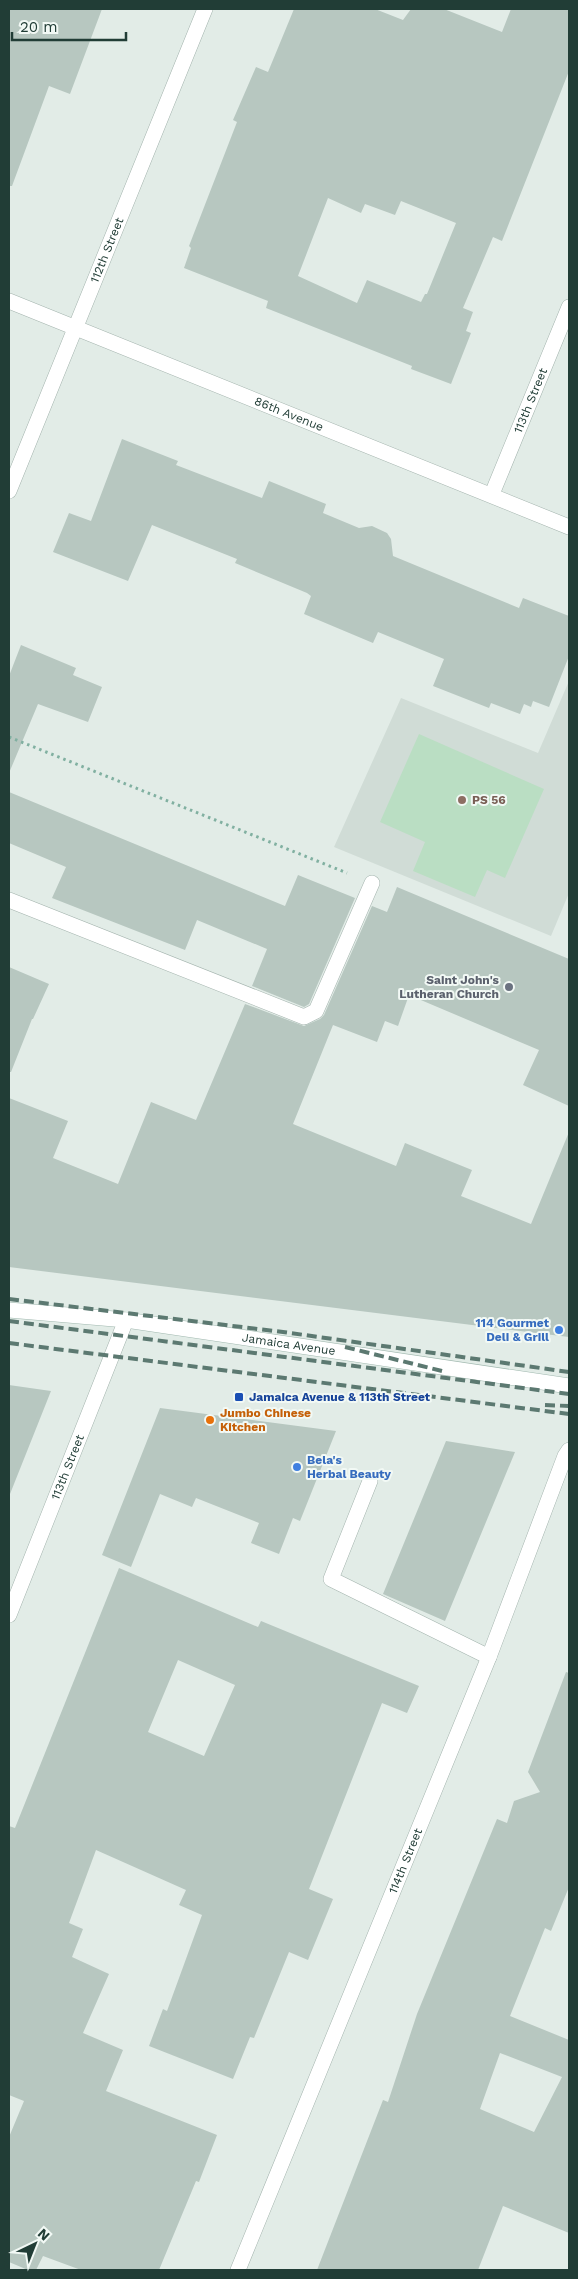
<svg xmlns="http://www.w3.org/2000/svg" width="578" height="2279" font-family="'Work Sans',sans-serif">
  <style>
    .built { fill: #d0dcd6 }
    .pitch { fill: #badec3 }
    .building { fill: #b7c7c0; fill-rule: evenodd }
    .lines { fill: none; stroke-linecap: round; stroke-linejoin: round }
    .service-casing { stroke: #a4b4ae; stroke-width: 16 }
    .minor-casing { stroke: #a4b4ae; stroke-width: 16 }
    .secondary-casing { stroke: #a0b8af; stroke-width: 16 }
    .path { stroke: #81b0a1; stroke-width: 3; stroke-dasharray: 2.5 4; stroke-linecap: butt }
    .service { stroke: #fff; stroke-width: 15 }
    .minor { stroke: #fff; stroke-width: 15 }
    .secondary { stroke: #fff; stroke-width: 15 }
    .rail { stroke: #5c7971; stroke-width: 4; stroke-dasharray: 10 5; stroke-linecap: butt }
    .education-dot { fill: #8d6e63; stroke: #f2f9f5; stroke-width: 2 }
    .worship-dot { fill: #6b7280; stroke: #f2f9f5; stroke-width: 2 }
    .shop-dot { fill: #3f7fe0; stroke: #f2f9f5; stroke-width: 2 }
    .transit-dot { fill: #1a4fb4; stroke: #f2f9f5; stroke-width: 2 }
    .food-dot { fill: #e8710a; stroke: #f2f9f5; stroke-width: 2 }
    .labels { text-anchor: middle; stroke-width: 4; stroke-linejoin: round; paint-order: stroke }
    .street-label { font-size: 12px; fill: #213d36; stroke: #f2f9f5 }
    .education-label { font-size: 12px; font-weight: bold; fill: #785e54; stroke: #f2f9f5; text-anchor: start }
    .worship-label { font-size: 12px; font-weight: bold; fill: #5b616d; stroke: #f2f9f5; text-anchor: end }
    .shop-label { font-size: 12px; font-weight: bold; fill: #366cbe; stroke: #f2f9f5; text-anchor: end }
    .transit-label { font-size: 12px; font-weight: bold; fill: #164399; stroke: #f2f9f5; text-anchor: start }
    .food-label { font-size: 12px; font-weight: bold; fill: #c56008; stroke: #f2f9f5; text-anchor: start }
  </style>
  <rect width="100%" height="100%" fill="#e2ece7"/>
  <path class="built" d="M 569,681 L 569,893 L 551,936 L 334,847 L 401,698 L 538,753 Z"/>
  <path class="pitch" d="M 419,734 L 544,789 L 505,878 L 487,870 L 475,897 L 413,871 L 425,842 L 380,822 Z"/>
  <path class="building" d="M 9,9 L 102,9 L 70,94 L 49,86 L 12,186 L 9,186 Z
    M 294,9 L 375,9 L 403,20 L 411,9 L 444,9 L 502,32 L 511,9 L 569,9 L 569,71 L 502,241 L 493,237 L 463,308 L 473,312 L 466,331 L 471,333 L 451,384 L 411,369 L 412,366 L 266,308 L 268,301 L 184,268 L 191,248 L 189,246 L 237,122 L 233,120 L 256,67 L 268,72 ZM 328,198 L 361,213 L 365,204 L 395,215 L 401,201 L 456,223 L 427,294 L 425,294 L 421,302 L 367,280 L 357,303 L 298,276 Z
    M 122,439 L 178,461 L 176,465 L 262,498 L 269,481 L 326,504 L 323,513 L 359,528 L 372,526 L 387,533 L 391,539 L 393,556 L 519,608 L 523,598 L 569,616 L 569,656 L 549,707 L 533,701 L 531,707 L 524,704 L 520,714 L 491,703 L 489,708 L 433,686 L 444,659 L 378,632 L 373,643 L 304,614 L 311,596 L 307,593 L 235,563 L 237,559 L 152,525 L 128,581 L 53,552 L 69,513 L 91,521 Z
    M 21,645 L 76,668 L 73,675 L 102,687 L 88,722 L 38,704 L 9,773 L 9,676 Z
    M 9,792 L 285,906 L 298,875 L 355,898 L 309,1004 L 304,1007 L 252,986 L 267,949 L 197,920 L 185,950 L 52,898 L 66,867 L 9,843 Z
    M 397,887 L 569,959 L 569,1106 L 523,1085 L 539,1050 L 409,995 L 398,1026 L 385,1021 L 377,1042 L 333,1025 L 293,1124 L 396,1166 L 405,1143 L 472,1170 L 461,1196 L 531,1224 L 569,1132 L 569,1337 L 9,1267 L 9,1098 L 68,1121 L 53,1158 L 118,1184 L 151,1102 L 196,1120 L 245,1004 L 304,1026 L 320,1019 L 324,1015 L 372,906 L 387,912 Z
    M 9,967 L 49,984 L 33,1019 L 32,1019 L 11,1072 L 9,1072 Z
    M 9,1385 L 51,1391 L 10,1494 L 9,1494 Z
    M 160,1408 L 336,1431 L 300,1521 L 293,1518 L 279,1554 L 251,1543 L 259,1523 L 196,1498 L 192,1507 L 160,1494 L 131,1567 L 102,1555 Z
    M 446,1441 L 515,1452 L 445,1621 L 383,1594 Z
    M 119,1568 L 258,1627 L 261,1621 L 419,1686 L 407,1713 L 382,1703 L 309,1889 L 333,1899 L 308,1960 L 289,1952 L 254,2038 L 250,2037 L 233,2079 L 149,2046 L 163,2009 L 167,2011 L 202,1915 L 179,1905 L 186,1890 L 96,1850 L 69,1923 L 83,1929 L 72,1957 L 109,1974 L 83,2033 L 123,2050 L 106,2091 L 217,2135 L 199,2182 L 196,2181 L 159,2270 L 81,2270 L 43,2256 L 36,2270 L 28,2270 L 9,2262 L 9,2137 L 24,2101 L 9,2095 L 9,1826 L 15,1828 ZM 178,1660 L 235,1685 L 204,1756 L 148,1732 Z
    M 566,1672 L 569,1673 L 569,1887 L 551,1931 L 545,1928 L 510,2016 L 569,2040 L 569,2233 L 503,2206 L 478,2270 L 317,2270 L 383,2100 L 388,2102 L 417,2014 L 497,1819 L 507,1823 L 514,1801 L 540,1792 L 528,1772 ZM 500,2053 L 562,2077 L 534,2132 L 480,2109 Z"/>
  <g class="lines">
    <g class="service-casing">
      <path id="service" d="M 9,900 L 304,1017 L 316,1011 L 372,883
        M 370,1481 L 331,1579 L 489,1657"/>
    </g>
    <g class="minor-casing">
      <g id="minor">
        <path id="s1" d="M 9,301 L 569,527"/>
        <path id="s2" d="M 9,491 L 205,9"/>
        <path id="s3" d="M 492,494 L 569,307"/>
        <path id="s4" d="M 9,1615 L 126,1320"/>
        <path id="s5" d="M 238,2270 L 489,1657 L 565,1456 L 569,1450"/>
      </g>
    </g>
    <g class="secondary-casing">
      <g id="secondary">
        <path id="s6" d="M 9,1310 L 126,1320 L 569,1386"/>
      </g>
    </g>
    <path class="path" d="M 9,737 L 347,873"/>
    <use href="#service" class="service"/>
    <use href="#minor" class="minor"/>
    <use href="#secondary" class="secondary"/>
    <path class="rail" d="M 9,1299 L 283,1332 L 569,1372
      M 9,1321 L 569,1394
      M 9,1343 L 569,1414
      M 345,1347 L 442,1371
      M 545,1405 L 569,1406"/>
  </g>
  <circle class="education-dot" cx="462" cy="800" r="5"/>
  <circle class="worship-dot" cx="509" cy="987" r="5"/>
  <g class="shop-dot">
    <circle cx="559" cy="1330" r="5"/>
    <circle cx="297" cy="1467" r="5"/>
  </g>
  <rect class="transit-dot" x="234" y="1392" width="10" height="10" rx="2.5"/>
  <circle class="food-dot" cx="210" cy="1420" r="5"/>
  <g class="labels">
    <g class="street-label">
      <text dy="4" stroke="none"><textPath href="#s2" startOffset="260">112th Street</textPath></text>
      <text dy="4" stroke="none"><textPath href="#s3" startOffset="101">113th Street</textPath></text>
      <text dy="4" stroke="none"><textPath href="#s1" startOffset="302">86th Avenue</textPath></text>
      <text dy="4" stroke="none"><textPath href="#s6" startOffset="282">Jamaica Avenue</textPath></text>
      <text dy="4" stroke="none"><textPath href="#s4" startOffset="159">113th Street</textPath></text>
      <text dy="4" stroke="none"><textPath href="#s5" startOffset="442">114th Street</textPath></text>
    </g>
    <g class="education-label">
      <text x="472" y="804">PS 56</text>
    </g>
    <g class="worship-label">
      <text x="499" y="984">Saint John's<tspan x="499" dy="14">Lutheran Church</tspan></text>
    </g>
    <g class="shop-label">
      <text x="549" y="1327">114 Gourmet<tspan x="549" dy="14">Deli &amp; Grill</tspan></text>
      <text x="307" y="1464" text-anchor="start">Bela's<tspan x="307" dy="14">Herbal Beauty</tspan></text>
    </g>
    <g class="transit-label">
      <text x="249" y="1401">Jamaica Avenue &amp; 113th Street</text>
    </g>
    <g class="food-label">
      <text x="220" y="1417">Jumbo Chinese<tspan x="220" dy="14">Kitchen</tspan></text>
    </g>
  </g>
  <rect width="578" height="2279" fill="none" stroke="#213d36" stroke-width="20"/>
  <g transform="translate(35 2244) rotate(43)" stroke="#f2f9f5" stroke-width="4" paint-order="stroke">
  <path d="M0-4L9 19L0 12L-9 19Z" fill="#213d36"/>
  <text y="-8" font-size="14" font-weight="bold" text-anchor="middle" fill="#213d36">N</text>
  </g>
  <path d="M12 32v8h114v-8" fill="none" stroke="#213d36" stroke-width="2.5"/>
  <text x="20" y="32" font-size="15" fill="#213d36" stroke="#f2f9f5" stroke-width="4" paint-order="stroke">20 m</text>
</svg>
